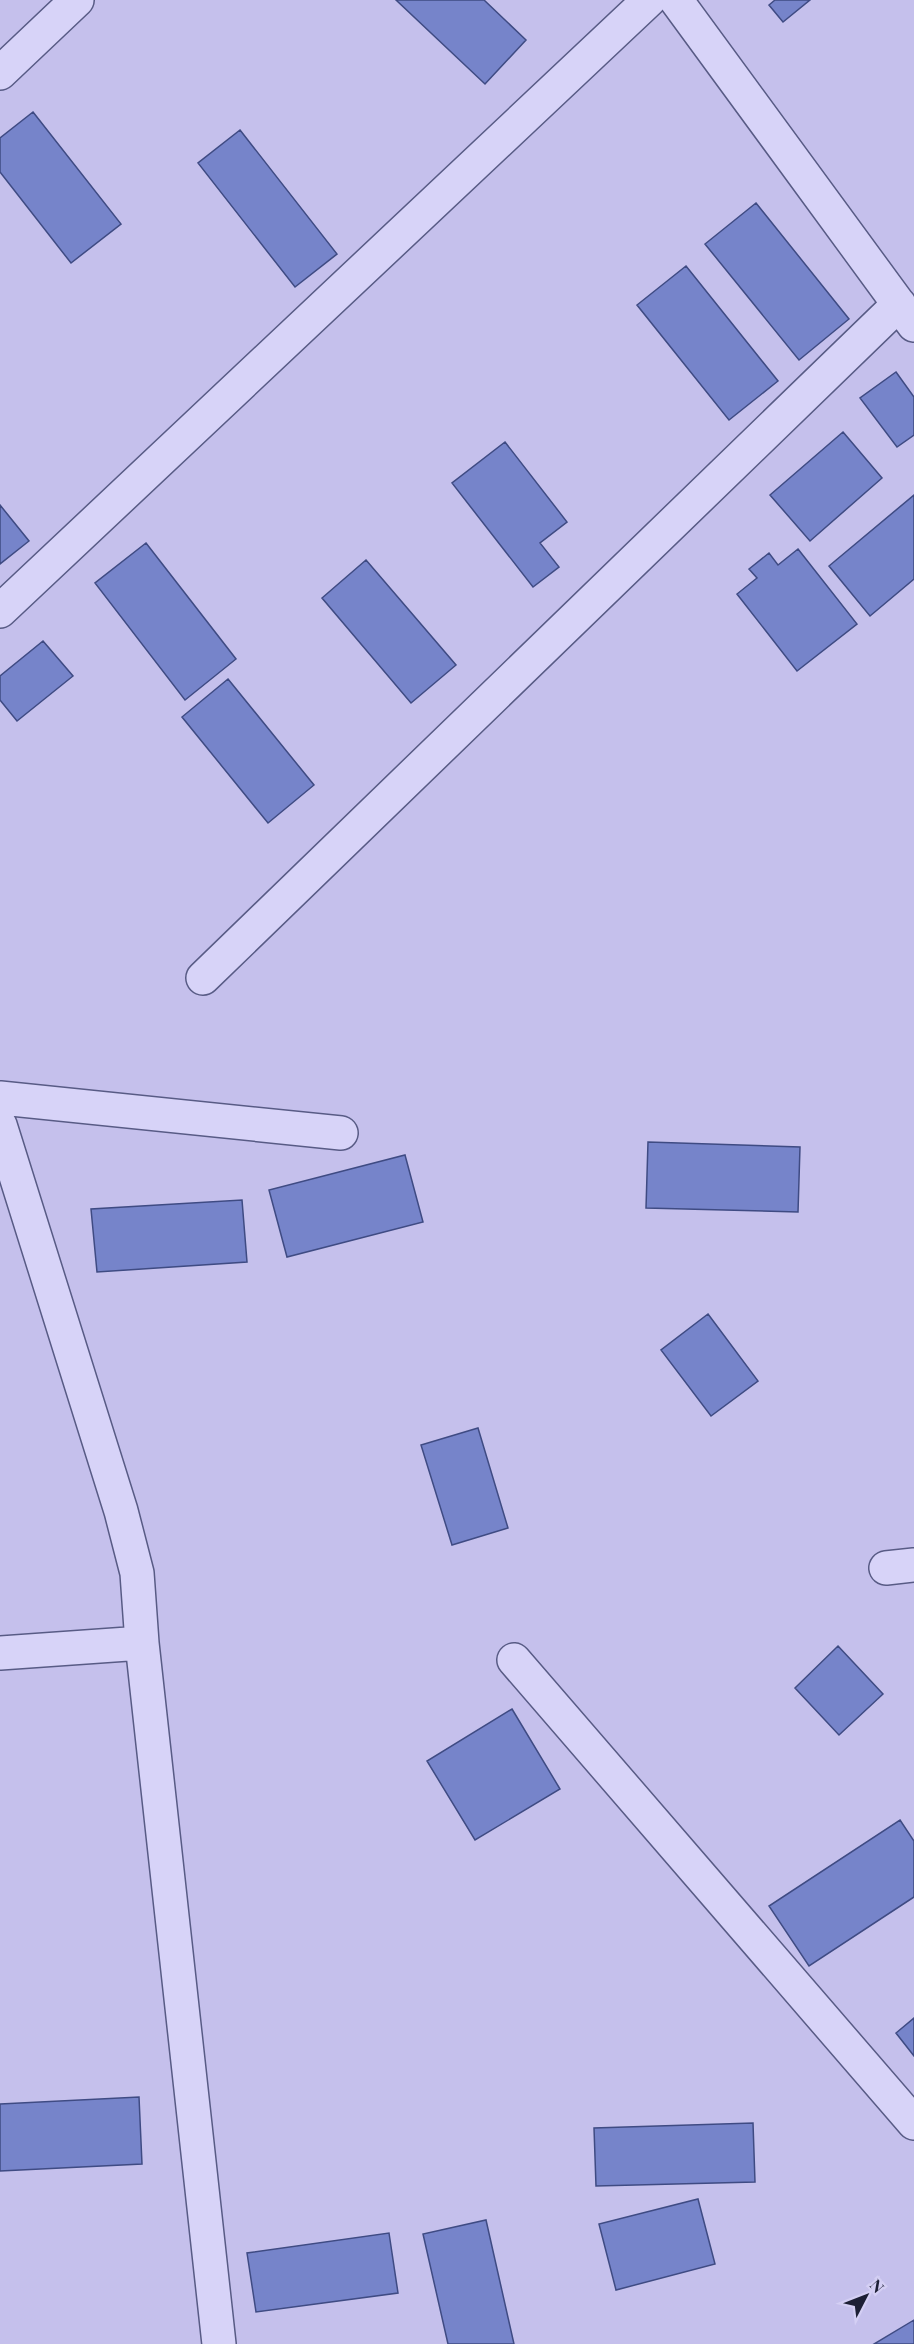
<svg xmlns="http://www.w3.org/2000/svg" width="914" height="2344" font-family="'Playfair Display',serif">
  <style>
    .building { fill: #7684ca; stroke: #3f4b83; stroke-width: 1.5 }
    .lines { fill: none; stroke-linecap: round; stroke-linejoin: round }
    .minor-casing { stroke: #585b85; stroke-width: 36 }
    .minor { stroke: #d7d3f8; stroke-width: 33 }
  </style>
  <rect width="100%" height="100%" fill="#c5c0ec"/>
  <path class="building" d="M 396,0 L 484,0 L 526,40 L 485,84 Z
    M 775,0 L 810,0 L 783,22 L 769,5 Z
    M 33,112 L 121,224 L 71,263 L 0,172 L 0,138 Z
    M 240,130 L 337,254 L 295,287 L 198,163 Z
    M 756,203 L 849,319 L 799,360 L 705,244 Z
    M 686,266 L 778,381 L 729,420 L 637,305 Z
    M 896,372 L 914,397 L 914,435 L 897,447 L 860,398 Z
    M 843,432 L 882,478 L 810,541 L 770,495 Z
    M 505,442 L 567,522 L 540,543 L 559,567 L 533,587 L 452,483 Z
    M 914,495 L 914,579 L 870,616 L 829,566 Z
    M 0,505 L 29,541 L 0,564 Z
    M 146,543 L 236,659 L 185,700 L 95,583 Z
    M 798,549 L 857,624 L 797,671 L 737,594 L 757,578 L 749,569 L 769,553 L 778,565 Z
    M 366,560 L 456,665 L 411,703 L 322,598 Z
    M 43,641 L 73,676 L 17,721 L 0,700 L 0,676 Z
    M 228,679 L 314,785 L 268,823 L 182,717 Z
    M 648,1142 L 800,1147 L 798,1212 L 646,1208 Z
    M 405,1155 L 423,1222 L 287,1257 L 269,1190 Z
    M 242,1200 L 247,1262 L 97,1272 L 91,1209 Z
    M 708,1314 L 758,1381 L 711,1416 L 661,1350 Z
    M 478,1428 L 508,1528 L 452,1545 L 421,1445 Z
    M 838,1646 L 883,1694 L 839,1735 L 795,1688 Z
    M 512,1709 L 560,1789 L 475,1840 L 427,1761 Z
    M 900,1820 L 914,1841 L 914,1897 L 809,1966 L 769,1906 Z
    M 914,2018 L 914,2056 L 896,2033 Z
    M 139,2097 L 142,2164 L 0,2171 L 0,2104 Z
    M 753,2123 L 755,2182 L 596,2186 L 594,2128 Z
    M 698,2199 L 715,2264 L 616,2290 L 599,2224 Z
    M 486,2220 L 514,2344 L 448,2344 L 423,2234 Z
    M 389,2233 L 398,2293 L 256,2312 L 247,2253 Z
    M 914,2320 L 914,2344 L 874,2344 Z"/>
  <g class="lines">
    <g class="minor-casing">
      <path id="minor" d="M 676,0 L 914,325
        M 0,73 L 77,0
        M 0,611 L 649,0
        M 203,978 L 899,304
        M 0,1098 L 341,1133
        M 0,1125 L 121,1511 L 137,1573 L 142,1643 L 219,2344
        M 886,1568 L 914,1565
        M 0,1653 L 142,1643
        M 514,1660 L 914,2123"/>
    </g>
    <use href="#minor" class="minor"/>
  </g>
  <g transform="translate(866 2296) rotate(48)" stroke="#d4cff4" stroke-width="4.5" paint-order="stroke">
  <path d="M0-4.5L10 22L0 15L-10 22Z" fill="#1d1f35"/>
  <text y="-9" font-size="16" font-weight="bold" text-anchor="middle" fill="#1d1f35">N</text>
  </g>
</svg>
